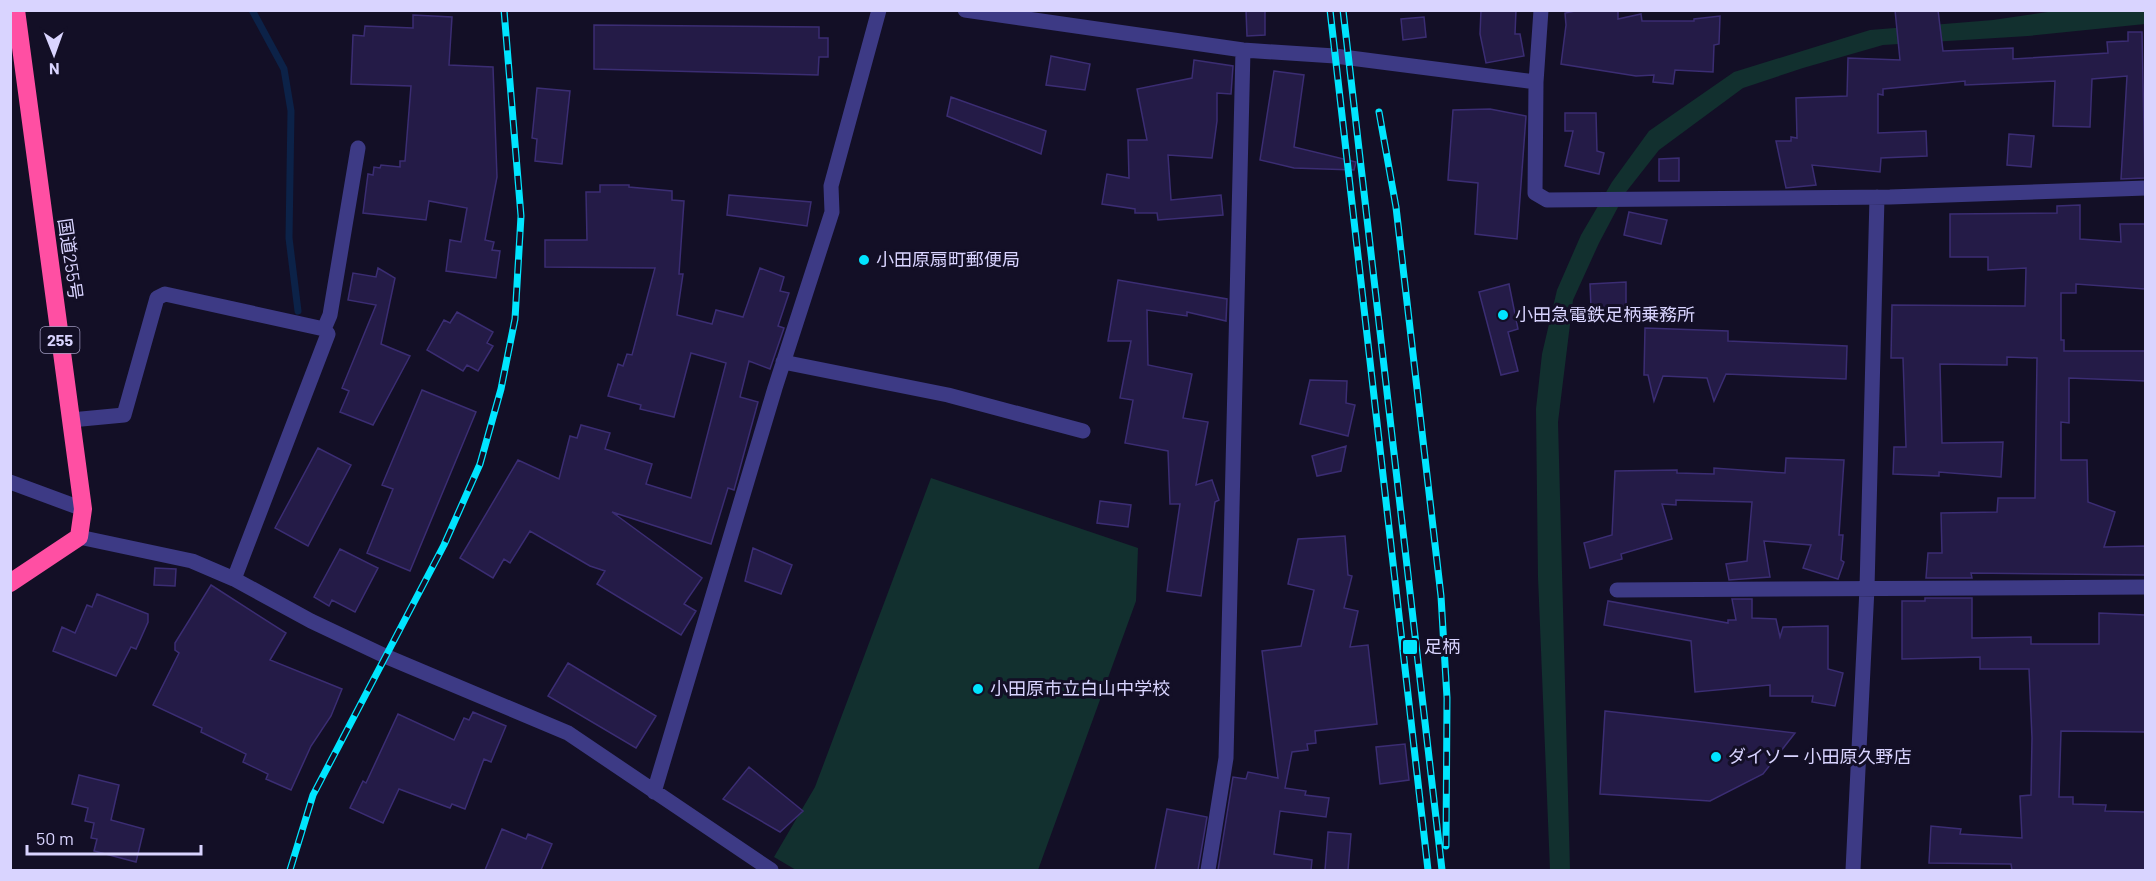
<svg xmlns="http://www.w3.org/2000/svg" width="2156" height="881" font-family="Barlow,'Noto Sans JP',sans-serif">
  <style>
    .green { fill: #12302f }
    .lines { fill: none; stroke-linecap: round; stroke-linejoin: round }
    .stream { stroke: #0c2248; stroke-width: 7 }
    .building { fill: #241b47; stroke: #3b2d73; stroke-width: 1.5 }
    .street { stroke: #3d3a85; stroke-width: 15 }
    .highway { stroke: #ff4fa3; stroke-width: 18 }
    .rail-casing { stroke: #00e5ff; stroke-width: 7 }
    .rail { stroke: #130f26; stroke-width: 4.5; stroke-dasharray: 14; stroke-linecap: butt }
    .poi-dot { fill: #00e5ff; stroke: #130f26; stroke-width: 2 }
    .labels { text-anchor: middle; stroke-width: 6; stroke-linejoin: round; paint-order: stroke }
    .shield { fill: #130f26; stroke: #9e99be; stroke-width: 1.5 }
    .shield-label { font-size: 16px; font-weight: bold; fill: #d9d4ff }
    .street-label { font-size: 18px; fill: #d9d4ff; stroke: #130f26 }
    .poi-label { font-size: 18px; fill: #d9d4ff; stroke: #130f26; text-anchor: start }
  </style>
  <rect width="100%" height="100%" fill="#130f26"/>
  <path class="green" d="M 2055,11 L 2145,11 L 2145,24 L 2028,36 L 1883,45 L 1803,68 L 1743,88 L 1659,150 L 1626,192 L 1599,243 L 1573,300 L 1558,422 L 1570,870 L 1550,870 L 1538,577 L 1536,409 L 1542,354 L 1557,290 L 1581,235 L 1612,182 L 1649,131 L 1734,72 L 1870,30 L 1993,20 Z
    M 931,478 L 1138,548 L 1136,601 L 1038,870 L 796,870 L 774,857 L 815,787 Z"/>
  <g class="lines">
    <path class="stream" d="M 252,10 L 284,69 L 291,111 L 289,238 L 298,311"/>
  </g>
  <path class="building" d="M 1246,10 L 1265,10 L 1265,35 L 1247,36 Z
    M 1481,10 L 1516,10 L 1515,34 L 1520,34 L 1524,56 L 1486,63 L 1480,34 Z
    M 1580,10 L 1618,10 L 1618,19 L 1641,14 L 1642,21 L 1694,21 L 1694,19 L 1720,16 L 1719,44 L 1714,45 L 1713,72 L 1675,70 L 1673,84 L 1653,82 L 1654,75 L 1636,76 L 1561,64 L 1566,25 L 1565,13 Z
    M 1895,10 L 1938,10 L 1943,51 L 2013,48 L 2013,59 L 2108,53 L 2107,42 L 2128,41 L 2128,32 L 2142,32 L 2145,178 L 2121,179 L 2127,76 L 2092,79 L 2090,127 L 2053,126 L 2055,81 L 1965,85 L 1965,81 L 1883,89 L 1883,95 L 1878,94 L 1878,133 L 1926,131 L 1927,156 L 1881,158 L 1880,172 L 1812,165 L 1816,185 L 1786,188 L 1776,141 L 1791,141 L 1791,137 L 1797,138 L 1796,98 L 1847,96 L 1848,58 L 1900,60 Z
    M 413,15 L 452,17 L 449,65 L 493,67 L 497,177 L 485,240 L 494,242 L 492,250 L 500,251 L 496,278 L 446,271 L 450,240 L 461,242 L 467,208 L 429,201 L 426,220 L 363,213 L 368,174 L 373,175 L 374,167 L 380,168 L 381,165 L 400,167 L 400,161 L 405,161 L 411,86 L 351,84 L 353,35 L 364,36 L 365,26 L 413,28 Z
    M 1424,17 L 1426,37 L 1403,40 L 1401,19 Z
    M 594,25 L 819,27 L 819,38 L 828,38 L 828,57 L 819,57 L 818,75 L 594,69 Z
    M 1051,56 L 1090,64 L 1085,90 L 1046,85 Z
    M 1194,60 L 1233,66 L 1231,94 L 1217,93 L 1217,121 L 1212,158 L 1168,155 L 1171,200 L 1221,195 L 1223,215 L 1158,220 L 1157,213 L 1135,213 L 1135,209 L 1102,204 L 1107,174 L 1129,178 L 1128,140 L 1147,140 L 1137,89 L 1192,78 Z
    M 1274,71 L 1304,75 L 1294,147 L 1356,162 L 1354,170 L 1294,168 L 1260,160 Z
    M 537,88 L 570,91 L 562,164 L 535,161 L 537,139 L 532,138 Z
    M 951,97 L 1046,131 L 1041,154 L 947,116 Z
    M 1490,109 L 1526,116 L 1517,239 L 1475,234 L 1478,183 L 1448,180 L 1453,110 Z
    M 1565,113 L 1596,113 L 1597,151 L 1604,153 L 1599,174 L 1565,166 L 1573,131 L 1565,131 Z
    M 2009,134 L 2034,136 L 2031,167 L 2007,165 Z
    M 1679,158 L 1679,181 L 1659,181 L 1659,159 Z
    M 600,185 L 629,185 L 629,187 L 672,191 L 672,200 L 684,201 L 679,274 L 683,274 L 677,315 L 712,324 L 716,310 L 743,317 L 760,268 L 784,277 L 780,291 L 789,293 L 778,326 L 784,328 L 770,369 L 749,361 L 740,397 L 758,402 L 734,490 L 728,488 L 711,544 L 612,512 L 702,578 L 684,604 L 696,611 L 681,635 L 597,584 L 605,571 L 590,566 L 530,531 L 510,563 L 504,559 L 493,578 L 460,558 L 518,460 L 559,479 L 570,436 L 577,438 L 581,425 L 610,433 L 605,449 L 652,464 L 646,484 L 691,498 L 726,363 L 691,353 L 674,417 L 640,409 L 641,405 L 608,396 L 618,364 L 623,366 L 627,354 L 632,355 L 655,268 L 545,267 L 545,240 L 587,240 L 586,192 L 600,192 Z
    M 729,195 L 811,202 L 807,226 L 727,215 Z
    M 2080,205 L 2080,239 L 2121,242 L 2120,224 L 2145,224 L 2145,289 L 2076,284 L 2076,293 L 2061,293 L 2061,340 L 2064,340 L 2064,351 L 2145,351 L 2145,381 L 2069,378 L 2069,423 L 2061,422 L 2061,460 L 2087,460 L 2088,502 L 2115,512 L 2104,547 L 2145,546 L 2145,575 L 1971,573 L 1972,578 L 1926,578 L 1928,553 L 1942,553 L 1941,513 L 1997,512 L 1998,498 L 2035,498 L 2037,358 L 2007,357 L 2007,365 L 1940,364 L 1942,443 L 2003,442 L 2001,477 L 1939,472 L 1939,476 L 1893,474 L 1894,447 L 1906,447 L 1903,358 L 1891,358 L 1892,305 L 2025,306 L 2026,268 L 1988,270 L 1988,257 L 1950,257 L 1950,214 L 2057,213 L 2057,206 Z
    M 1629,212 L 1667,220 L 1661,244 L 1624,235 Z
    M 378,268 L 395,278 L 381,344 L 410,356 L 373,425 L 340,412 L 349,391 L 342,388 L 376,305 L 348,300 L 353,273 L 376,277 Z
    M 1118,280 L 1227,299 L 1226,321 L 1187,312 L 1187,316 L 1147,310 L 1148,365 L 1192,374 L 1183,418 L 1208,422 L 1196,485 L 1212,480 L 1219,500 L 1215,502 L 1201,596 L 1167,591 L 1180,504 L 1170,504 L 1168,451 L 1125,443 L 1133,400 L 1120,398 L 1131,341 L 1108,341 Z
    M 1626,282 L 1626,307 L 1591,308 L 1590,284 Z
    M 1509,284 L 1518,329 L 1508,332 L 1518,371 L 1501,375 L 1479,292 Z
    M 457,312 L 493,332 L 487,343 L 493,346 L 478,371 L 467,365 L 463,371 L 427,350 L 444,320 L 450,323 Z
    M 1645,328 L 1728,331 L 1728,341 L 1847,346 L 1846,379 L 1726,374 L 1714,401 L 1707,378 L 1663,376 L 1654,401 L 1648,375 L 1644,375 Z
    M 1310,380 L 1347,381 L 1346,403 L 1355,405 L 1348,436 L 1300,424 Z
    M 422,390 L 476,412 L 410,571 L 367,553 L 393,489 L 382,485 Z
    M 1346,446 L 1341,471 L 1317,476 L 1312,456 Z
    M 318,448 L 351,465 L 308,546 L 275,528 Z
    M 1786,458 L 1844,460 L 1839,535 L 1843,535 L 1841,560 L 1844,562 L 1838,579 L 1803,568 L 1811,545 L 1764,541 L 1770,577 L 1729,580 L 1726,564 L 1747,561 L 1752,502 L 1676,500 L 1676,505 L 1662,504 L 1672,539 L 1621,554 L 1622,559 L 1590,568 L 1584,543 L 1612,535 L 1615,471 L 1677,470 L 1677,473 L 1714,474 L 1714,468 L 1785,473 Z
    M 1100,501 L 1131,505 L 1128,527 L 1097,523 Z
    M 1345,536 L 1348,575 L 1352,576 L 1344,608 L 1358,611 L 1350,647 L 1368,645 L 1377,724 L 1315,731 L 1316,743 L 1307,744 L 1308,750 L 1292,752 L 1285,788 L 1306,791 L 1305,795 L 1329,798 L 1326,817 L 1280,811 L 1274,854 L 1312,860 L 1311,870 L 1218,870 L 1233,777 L 1246,779 L 1248,772 L 1278,778 L 1262,651 L 1301,646 L 1314,590 L 1288,584 L 1298,539 Z
    M 753,548 L 792,565 L 781,594 L 745,581 Z
    M 340,549 L 378,568 L 355,612 L 332,600 L 329,606 L 314,597 Z
    M 155,568 L 176,569 L 175,586 L 154,585 Z
    M 211,585 L 286,633 L 270,660 L 342,689 L 331,716 L 311,746 L 291,790 L 266,779 L 268,774 L 243,762 L 246,754 L 201,732 L 202,728 L 153,705 L 179,653 L 175,650 L 175,643 Z
    M 97,594 L 148,614 L 148,622 L 136,649 L 131,647 L 116,676 L 53,651 L 62,627 L 75,633 L 87,605 L 92,607 Z
    M 1925,598 L 1972,598 L 1972,638 L 2031,637 L 2031,644 L 2099,644 L 2099,613 L 2145,615 L 2145,732 L 2061,731 L 2059,797 L 2073,797 L 2073,804 L 2106,805 L 2105,811 L 2145,812 L 2145,870 L 2012,870 L 2011,864 L 1929,863 L 1931,826 L 1961,829 L 1960,834 L 2022,838 L 2020,796 L 2031,795 L 2032,738 L 2029,669 L 1980,669 L 1980,657 L 1902,659 L 1902,601 L 1925,601 Z
    M 1732,599 L 1752,599 L 1752,618 L 1776,619 L 1780,637 L 1783,627 L 1828,626 L 1828,669 L 1843,673 L 1835,706 L 1812,702 L 1813,696 L 1770,696 L 1770,685 L 1695,692 L 1691,641 L 1604,625 L 1608,601 L 1728,623 L 1728,620 L 1736,620 Z
    M 568,663 L 656,716 L 636,748 L 548,696 Z
    M 1605,711 L 1694,721 L 1795,733 L 1763,774 L 1710,801 L 1600,794 Z
    M 473,712 L 506,726 L 491,762 L 484,759 L 465,809 L 452,804 L 450,808 L 399,789 L 383,823 L 350,808 L 363,781 L 366,783 L 398,714 L 454,740 L 464,718 L 469,720 Z
    M 1405,744 L 1409,780 L 1380,784 L 1376,747 Z
    M 749,767 L 803,811 L 780,832 L 723,799 Z
    M 79,775 L 119,785 L 111,820 L 144,829 L 136,862 L 94,851 L 97,839 L 91,838 L 94,823 L 85,821 L 88,808 L 72,804 Z
    M 1167,809 L 1207,817 L 1198,870 L 1155,870 Z
    M 502,829 L 526,839 L 528,834 L 552,844 L 541,870 L 485,870 Z
    M 1328,832 L 1351,834 L 1348,870 L 1325,870 Z"/>
  <g class="lines">
    <path class="street" d="M 965,10 L 1243,50 L 1335,56 L 1536,82
      M 1541,10 L 1536,82 L 1535,193 L 1547,200 L 1890,197 L 2146,188
      M 324,329 L 330,315 L 358,148
      M 783,362 L 948,395 L 1083,431
      M 71,420 L 124,415 L 157,298 L 165,294 L 324,329 L 328,334 L 234,579
      M 10,482 L 83,509
      M 79,537 L 192,561 L 234,579 L 311,621 L 385,656 L 568,733 L 771,870
      M 1617,590 L 2146,587
      M 654,792 L 775,388 L 832,212 L 831,186 L 879,10
      M 1208,870 L 1226,758 L 1243,50
      M 1853,870 L 1867,588 L 1877,197"/>
    <path class="highway" d="M 10,583 L 79,537 L 83,509 L 16,10"/>
    <g class="rail-casing">
      <path id="rail" d="M 1330,10 L 1428,870
        M 1343,10 L 1442,870
        M 1379,112 L 1396,207 L 1441,596 L 1447,698 L 1446,846
        M 290,870 L 313,795 L 444,545 L 480,464 L 501,389 L 515,319 L 521,216 L 504,10"/>
    </g>
    <use href="#rail" class="rail"/>
  </g>
  <g class="poi-dot">
    <circle cx="864" cy="260" r="6"/>
    <circle cx="1503" cy="315" r="6"/>
    <rect x="1402" y="639" width="16" height="16" rx="3"/>
    <circle cx="978" cy="689" r="6"/>
    <circle cx="1716" cy="757" r="6"/>
  </g>
  <g class="labels">
    <rect class="shield" x="40.5" y="327" width="39" height="26" rx="4.5"/>
    <g class="shield-label">
      <text x="60" y="346">255</text>
    </g>
    <g class="street-label">
      <text transform="translate(70 259) rotate(82)" y="6">国道255号</text>
    </g>
    <g class="poi-label">
      <text x="876" y="266">小田原扇町郵便局</text>
      <text x="1515" y="321">小田急電鉄足柄乗務所</text>
      <text x="1424" y="653">足柄</text>
      <text x="990" y="695">小田原市立白山中学校</text>
      <text x="1728" y="763">ダイソー 小田原久野店</text>
    </g>
  </g>
  <rect width="2156" height="881" fill="none" stroke="#d9d4ff" stroke-width="24"/>
  <g transform="translate(54 54) rotate(179)" stroke="#130f26" stroke-width="4.5" paint-order="stroke">
  <path d="M0-4.5L10 22L0 15L-10 22Z" fill="#d9d4ff"/>
  <text y="-9" font-size="16" font-weight="bold" text-anchor="middle" fill="#d9d4ff">N</text>
  </g>
  <path d="M27 845v9h174v-9" fill="none" stroke="#d9d4ff" stroke-width="3"/>
  <text x="36" y="845" font-size="18" fill="#d9d4ff" stroke="#130f26" stroke-width="4.5" paint-order="stroke">50 m</text>
</svg>
